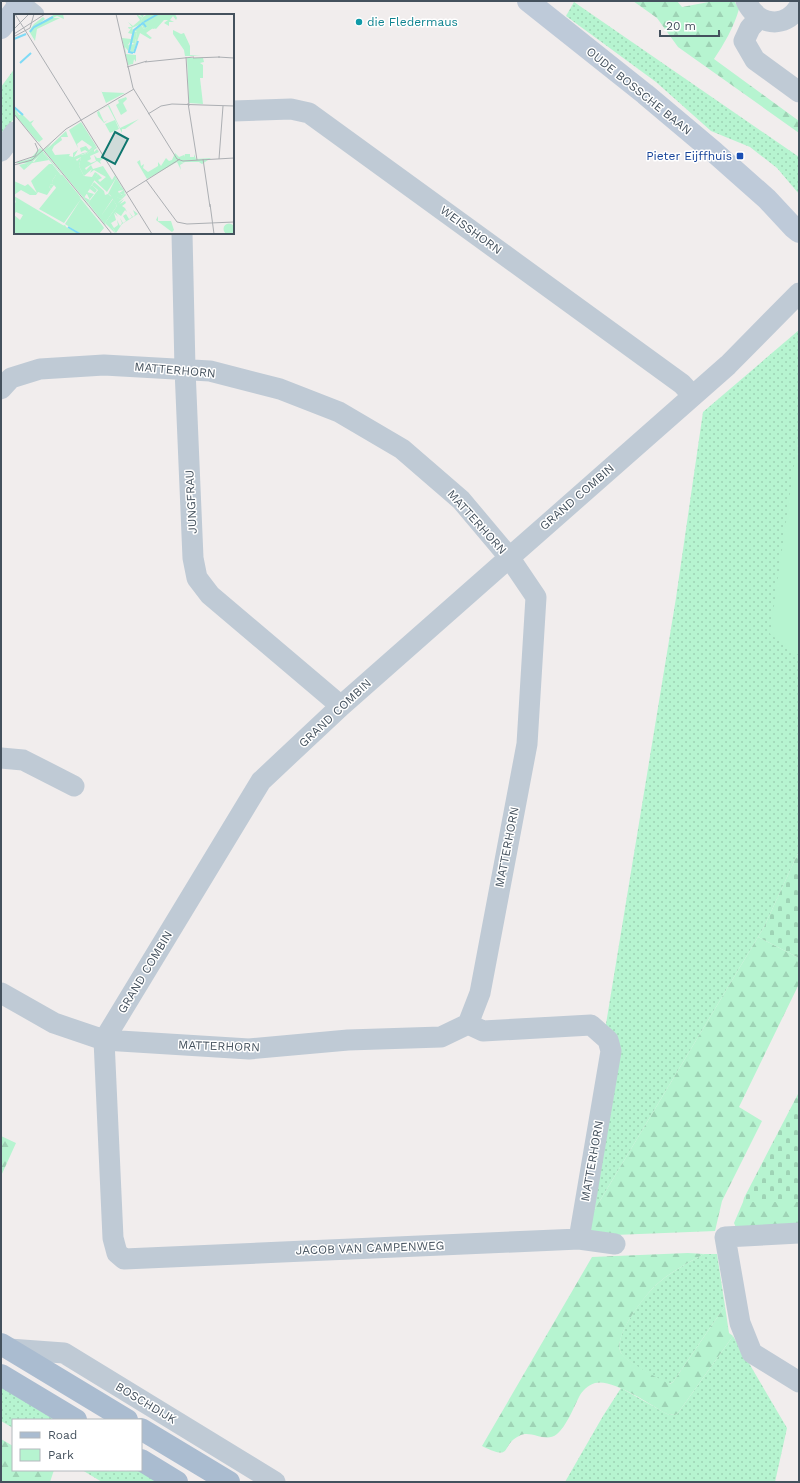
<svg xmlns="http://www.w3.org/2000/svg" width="800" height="1483" font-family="'Work Sans',sans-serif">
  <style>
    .grass { fill: url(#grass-dots) }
    .forest { fill: url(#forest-firs) }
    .cemetery { fill: url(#cemetery-stones) }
    .park { fill: #b6f4d0 }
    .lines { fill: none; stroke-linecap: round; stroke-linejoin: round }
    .street { stroke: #bfcad5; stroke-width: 21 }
    .secondary { stroke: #becad9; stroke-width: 22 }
    .primary { stroke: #aabcd0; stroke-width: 22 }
    .culture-dot { fill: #0f9aa8; stroke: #fff; stroke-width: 1.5 }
    .transit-dot { fill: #1a4fb4; stroke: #fff; stroke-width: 1.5 }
    .labels { text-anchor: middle; stroke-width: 3; stroke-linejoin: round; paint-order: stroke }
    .culture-label { font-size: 12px; fill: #0d838f; stroke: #fff; text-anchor: start }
    .street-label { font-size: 12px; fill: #44515d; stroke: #fff }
    .transit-label { font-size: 12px; fill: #164399; stroke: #fff; text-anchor: end }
    .inset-river { fill: none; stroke: #7edaf6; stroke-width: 2 }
    .inset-road { fill: none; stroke: #acafb3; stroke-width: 1 }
    .view { fill: #0f766e; fill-opacity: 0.15; stroke: #0f766e; stroke-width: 2 }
    .inset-edge { fill: none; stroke: #44515d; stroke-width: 2 }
  </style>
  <defs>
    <pattern id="grass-dots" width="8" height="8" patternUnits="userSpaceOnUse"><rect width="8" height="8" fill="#b6f4d0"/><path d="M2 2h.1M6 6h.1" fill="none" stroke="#9ed3b5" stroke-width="1.8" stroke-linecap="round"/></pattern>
    <pattern id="forest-firs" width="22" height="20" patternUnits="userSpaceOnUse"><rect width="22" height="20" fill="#b6f4d0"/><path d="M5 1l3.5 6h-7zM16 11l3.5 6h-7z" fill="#9ed3b5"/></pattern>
    <pattern id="cemetery-stones" width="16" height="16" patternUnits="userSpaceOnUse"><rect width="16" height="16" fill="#b6f4d0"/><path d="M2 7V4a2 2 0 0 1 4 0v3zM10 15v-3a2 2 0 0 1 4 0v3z" fill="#9ed3b5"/></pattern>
  </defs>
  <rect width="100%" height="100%" fill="#f1eded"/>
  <path class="grass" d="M 574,2 L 799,157 L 799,194 L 777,168 L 750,147 L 711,131 L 656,82 L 566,16 Z
    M 15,68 L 15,117 L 1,137 L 1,87 Z
    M 799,330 L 799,851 L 764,927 L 592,1214 L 606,1024 L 676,598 L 703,412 Z
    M 704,1254 L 717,1254 L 725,1306 L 673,1382 L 669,1384 C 658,1379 627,1363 621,1353 C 612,1337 644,1296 656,1285 C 670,1272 688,1263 704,1254 Z
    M 733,1336 L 787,1428 L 775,1482 L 565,1482 L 603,1416 L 621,1388 L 667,1414 L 675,1415 L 678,1413 Z
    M 1,1387 L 55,1420 L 13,1420 L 13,1428 L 1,1421 Z
    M 82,1470 L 138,1470 L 158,1482 L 102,1482 Z"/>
  <path class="forest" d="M 633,1 L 677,1 L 682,7 L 714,1 L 734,1 L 739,9 C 734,27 724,44 714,59 L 799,121 L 799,133 L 678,47 L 657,18 Z
    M 758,937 L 799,958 L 799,984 L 739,1107 L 762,1121 L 722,1201 L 715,1231 L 589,1236 L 592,1214 Z
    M 1,1136 L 16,1143 L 1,1176 Z
    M 743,1202 L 799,1202 L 799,1231 L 738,1232 L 734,1223 Z
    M 688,1253 L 704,1254 C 688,1263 670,1272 656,1285 C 644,1296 612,1338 621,1353 C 627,1362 659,1379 670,1384 L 673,1382 L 725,1306 L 729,1333 L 733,1336 L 678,1413 L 675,1415 L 667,1414 C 651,1405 612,1378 595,1383 C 588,1385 582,1391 579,1397 C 574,1407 566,1427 557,1434 C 545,1444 531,1429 519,1436 C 500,1445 514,1462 482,1446 L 592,1257 Z
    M 1,1439 L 13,1446 L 13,1470 L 54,1470 L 50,1482 L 1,1482 Z"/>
  <path class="cemetery" d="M 799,851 L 799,958 L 758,937 L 764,927 Z
    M 799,1092 L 799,1202 L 743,1202 L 744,1198 Z"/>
  <path class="park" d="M 799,431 L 799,655 L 770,634 Z"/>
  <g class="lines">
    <path class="street" d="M 16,1 L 34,15
      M 746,1 C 757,25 784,30 799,7
      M 759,18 L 750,28 L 744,41 L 755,60 L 799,92
      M 233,111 L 291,109 L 309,113 L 682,384 L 693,396
      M 1,151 L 15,132
      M 182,233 L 185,369 L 193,558 L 197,578 L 210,595 L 341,706
      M 1,389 L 11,378 L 40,369 L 104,365 L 210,371 L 280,389 L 339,412 L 402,449 L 461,500 L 509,557 L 536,597 L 527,744 L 480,993 L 468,1024 L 441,1037 L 348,1040 L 249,1049 L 104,1040 L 54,1023 L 1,993
      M 1,758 L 23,760 L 74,786
      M 468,1024 L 483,1031 L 591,1025 L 608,1040 L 611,1051 L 579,1239
      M 799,1233 L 725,1237 L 740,1323 L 752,1353 L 799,1382
      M 615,1244 L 579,1239 L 124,1259 L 117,1253 L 113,1238 L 104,1040 L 261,781 L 341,706 L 728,365 L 799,293
      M 9,1349 L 64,1353 L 275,1482"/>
    <path class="secondary" d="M 528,1 L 645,94 L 714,152 L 767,199 L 794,228 L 799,232
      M 1,28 L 22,1"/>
    <path class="primary" d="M 1,1344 L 127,1420
      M 1,1375 L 76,1420
      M 141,1429 L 229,1482
      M 141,1460 L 177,1482"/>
  </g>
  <circle class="culture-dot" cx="359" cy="22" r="4"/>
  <rect class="transit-dot" x="736" y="152" width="8" height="8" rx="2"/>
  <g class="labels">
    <g class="culture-label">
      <text x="367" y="26">die Fledermaus</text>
    </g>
    <g class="street-label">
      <text transform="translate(639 91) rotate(39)" y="4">OUDE BOSSCHE BAAN</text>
      <text transform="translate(471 230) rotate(36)" y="4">WEISSHORN</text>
      <text transform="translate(175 370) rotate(5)" y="4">MATTERHORN</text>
      <text transform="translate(577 497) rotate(-41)" y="4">GRAND COMBIN</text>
      <text transform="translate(191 502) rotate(-93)" y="4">JUNGFRAU</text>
      <text transform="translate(477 522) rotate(48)" y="4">MATTERHORN</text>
      <text transform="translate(335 713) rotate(-43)" y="4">GRAND COMBIN</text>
      <text transform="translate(507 847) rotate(-79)" y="4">MATTERHORN</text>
      <text transform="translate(145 972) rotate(-59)" y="4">GRAND COMBIN</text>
      <text transform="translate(219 1046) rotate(2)" y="4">MATTERHORN</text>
      <text transform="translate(592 1161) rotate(-80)" y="4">MATTERHORN</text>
      <text transform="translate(370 1248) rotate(-2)" y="4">JACOB VAN CAMPENWEG</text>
      <text transform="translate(146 1403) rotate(31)" y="4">BOSCHDIJK</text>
    </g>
    <g class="transit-label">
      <text x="732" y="160">Pieter Eijffhuis</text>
    </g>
  </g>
  <g transform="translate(14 14)">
    <rect width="220" height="220" fill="#f1eded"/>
    <path d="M 125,0 L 130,0 L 129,3 L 134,0 L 161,0 L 163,4 L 162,6 L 159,2 L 156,6 L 160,8 L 155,8 L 155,12 L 150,9 L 154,6 L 150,6 L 142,15 L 136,12 L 130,15 L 127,10 L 129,4 ZM 118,13 L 119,17 L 123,18 L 121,30 L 116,28 L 114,31 L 117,35 L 115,38 L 111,33 L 112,40 L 122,41 L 122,48 L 120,45 L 119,50 L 114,51 L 108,24 L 117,25 L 118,20 L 114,19 ZM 0,92 L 16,108 L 20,106 L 17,110 L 29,125 L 25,128 L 29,133 L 0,100 L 0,97 L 13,112 L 15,112 ZM 38,128 L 32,137 L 70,183 L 76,186 L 73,180 L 70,181 L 78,171 L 83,176 L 81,179 L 76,175 L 73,178 L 80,180 L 76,185 L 76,186 L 74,189 L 87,205 L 30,136 ZM 82,132 L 83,134 L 80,136 L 80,138 L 83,135 L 85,138 L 76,142 L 77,145 L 73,147 L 77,149 L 82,147 L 80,141 L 83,144 L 89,144 L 86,137 L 111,178 L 109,181 L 105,179 L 110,176 L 104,177 L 107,172 L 102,164 L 93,178 L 80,166 L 84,160 L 88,164 L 84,166 L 86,168 L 92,163 L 80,156 L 76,159 L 78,155 L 70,162 L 65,152 L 67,143 L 61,146 L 60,143 L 69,139 L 75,138 L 66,141 L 73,140 ZM 90,144 L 101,161 L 98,166 L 89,152 L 79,155 L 77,151 L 72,156 L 71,154 L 83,147 L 87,150 L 86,147 ZM 26,134 L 29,137 L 91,213 L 67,184 L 43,175 L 40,171 L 37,175 L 35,173 L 37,170 L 39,171 L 38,167 L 42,161 L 48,161 L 29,139 L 13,152 L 13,149 L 0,149 L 16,145 ZM 161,139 L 165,143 L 170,141 L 170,143 L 171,140 L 176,140 L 176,143 L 180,143 L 180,140 L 182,145 L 197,144 L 188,150 L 185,148 L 169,148 L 166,149 L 171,148 L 166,151 L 167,156 L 163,148 L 133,165 L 123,148 L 126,146 L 127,152 L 130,150 L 129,154 L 134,158 L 144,152 L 144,148 L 147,152 L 152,144 L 155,147 L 158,146 ZM 95,179 L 107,185 L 111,179 L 112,181 L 104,189 L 110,185 L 106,190 L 111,187 L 112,189 L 108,192 L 111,194 L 113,198 L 111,196 L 107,202 L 101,198 L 104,203 L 100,199 L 102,206 L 97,209 L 100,214 L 104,211 L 103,206 L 106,212 L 108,209 L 106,204 L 109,209 L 112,207 L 109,202 L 112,200 L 115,205 L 118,203 L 115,198 L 119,203 L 121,201 L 119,196 L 124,200 L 108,210 L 102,219 L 97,212 L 102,220 L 91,209 L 103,192 ZM 144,202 L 144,207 L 157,207 L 160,216 L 158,218 L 142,206 Z" fill="#b6f4d0" fill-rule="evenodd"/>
    <path d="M 41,0 L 49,0 L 50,5 L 43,2 L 39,4 L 46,4 L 23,15 L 21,27 L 15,17 L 20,10 L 29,3 L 31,5 L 21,13 ZM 122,0 L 129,4 L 137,0 L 127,5 L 129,8 L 126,10 L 130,15 L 135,12 L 139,14 L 132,19 L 138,24 L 136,25 L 126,19 L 119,39 L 116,38 L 117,35 L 114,31 L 121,30 L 122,25 L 118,24 L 122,24 L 123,18 L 120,16 L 125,11 L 115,15 L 114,13 L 118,13 L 114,8 L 119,12 L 126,6 ZM 95,91 L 106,114 L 125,105 L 111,115 L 108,115 L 108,119 L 94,92 L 85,97 L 90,108 L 94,106 L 91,101 L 94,106 L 90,109 L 84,102 L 83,98 ZM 0,93 L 5,101 L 9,101 L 9,106 L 9,103 L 18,111 L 17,116 L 23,123 L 28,125 L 23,127 L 0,99 ZM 67,108 L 82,132 L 73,140 L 67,142 L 74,138 L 71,136 L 67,138 L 66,134 L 72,132 L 75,136 L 78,133 L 68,126 L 63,130 L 64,134 L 55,116 ZM 52,117 L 54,123 L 47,123 L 48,126 L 40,132 L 38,136 L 41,141 L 56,140 L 55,142 L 59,143 L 59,139 L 64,136 L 60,143 L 63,147 L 67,143 L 65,152 L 70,162 L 78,163 L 81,158 L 84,160 L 70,184 L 31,137 ZM 28,138 L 35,146 L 18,149 L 10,156 L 5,151 L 13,149 L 13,152 L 18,147 L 20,148 ZM 35,150 L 38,150 L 47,161 L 42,161 L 38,167 L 40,171 L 37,170 L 35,173 L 37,175 L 33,181 L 24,178 L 22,181 L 16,181 L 7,176 L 0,181 L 0,167 L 11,172 L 14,170 L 23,179 L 17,167 ZM 102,164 L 107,172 L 104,178 L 108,181 L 111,179 L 107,185 L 94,180 L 99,184 L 87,202 L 99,185 L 103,192 L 91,209 L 92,212 L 74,189 L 84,176 L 78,171 L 80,168 L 90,177 L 91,181 L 94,180 ZM 0,182 L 52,213 L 66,220 L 0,219 L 0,201 L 6,206 L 9,201 L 2,198 L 0,201 L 0,187 L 2,189 Z" fill="#b6f4d0"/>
    <path d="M209.5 215a5.5 5.5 0 1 1 11 0a5.5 5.5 0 1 1-11 0Z" fill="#b6f4d0"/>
    <path d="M 137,0 L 154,0 L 140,15 L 133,13 L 127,5 ZM 159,16 L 167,20 L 170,19 L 176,32 L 176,41 L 187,42 L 171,42 L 170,36 L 159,20 ZM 173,44 L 189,44 L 190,48 L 186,49 L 189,51 L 189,64 L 186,64 L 189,90 L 175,89 ZM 87,76 L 88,78 L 111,79 L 92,89 ZM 112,83 L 113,85 L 109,89 L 113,97 L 107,101 L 102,91 L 105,89 L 104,86 ZM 101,106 L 105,115 L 96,119 L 91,110 ZM 50,164 L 88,211 L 90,214 L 85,220 L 67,220 L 51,210 L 67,185 L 50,209 L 25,195 ZM 29,206 L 47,216 L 50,211 L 52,212 L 48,220 L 12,220 Z" fill="#b6f4d0"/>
    <path class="inset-river" d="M 130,8 L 144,0M 16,18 L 20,13 L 39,3M 0,25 L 12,20M 119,39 L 115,38 L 120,16 L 129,9 L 132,13M 120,39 L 124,27M 6,49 L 17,39M 0,93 L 9,101M 54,213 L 66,220"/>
    <path class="inset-road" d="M 1,0 L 138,220M 102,0 L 119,74 L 163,145 L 169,147 L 220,144M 0,15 L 15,0M 0,20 L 31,0M 1,22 L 16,14 L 20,0M 172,43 L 175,92M 204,43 L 220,44M 179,44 L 206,43M 131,48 L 180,43M 113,53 L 133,47M 174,89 L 183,146M 0,100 L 98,220M 134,100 L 147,92 L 158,90 L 220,92M 189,145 L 196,193M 205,145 L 209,92M 0,149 L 21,142 L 24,136 L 21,129M 0,151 L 18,146 L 52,115 L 120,75M 132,166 L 163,208 L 173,210 L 220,208M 112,179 L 166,145M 196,190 L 200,220"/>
    <path class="view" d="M 101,118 L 114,125 L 101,150 L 88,143 Z"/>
    <rect width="220" height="220" class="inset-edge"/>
  </g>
  <rect width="800" height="1483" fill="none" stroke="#44515d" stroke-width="4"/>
  <rect x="12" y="1419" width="130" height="52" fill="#ffffff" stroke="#b4b9be"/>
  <rect x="20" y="1432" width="20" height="6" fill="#aabcd0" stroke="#b4b9be"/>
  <text x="48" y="1439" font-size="12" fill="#44515d">Road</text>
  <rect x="20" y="1449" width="20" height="12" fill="#b6f4d0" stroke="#b4b9be"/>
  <text x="48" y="1459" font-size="12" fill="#44515d">Park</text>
  <path d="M660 30v6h59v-6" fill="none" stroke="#44515d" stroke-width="2"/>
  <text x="666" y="30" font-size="12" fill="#44515d" stroke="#ffffff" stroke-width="3" paint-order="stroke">20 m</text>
</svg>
